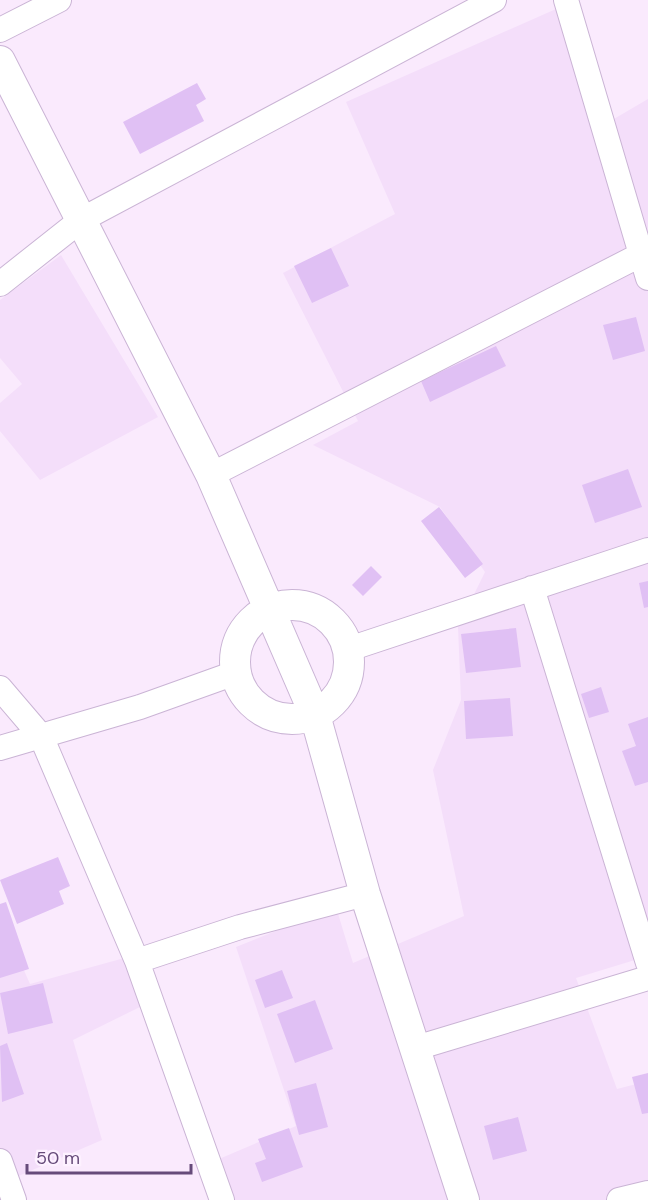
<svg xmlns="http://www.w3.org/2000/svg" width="648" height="1200" font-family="'DM Sans',sans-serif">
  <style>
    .residential { fill: #f4defa }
    .building { fill: #e0c0f4 }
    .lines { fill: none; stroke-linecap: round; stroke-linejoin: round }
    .minor-casing { stroke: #cab4d5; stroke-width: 26 }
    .tertiary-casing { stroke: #cab4d5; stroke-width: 32 }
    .minor { stroke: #fff; stroke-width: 24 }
    .tertiary { stroke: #fff; stroke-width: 30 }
  </style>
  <rect width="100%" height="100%" fill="#faeafd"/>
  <path class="residential" d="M 565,5 L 607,123 L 648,99 L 648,956 L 576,978 L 617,1089 L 648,1081 L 648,1200 L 228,1200 L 212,1162 L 296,1126 L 236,947 L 336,907 L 353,963 L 464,916 L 433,770 L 461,700 L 458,627 L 485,572 L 440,507 L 313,445 L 358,421 L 283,273 L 395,214 L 346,102 Z
    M 61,255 L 158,417 L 40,480 L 0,431 L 0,403 L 22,384 L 0,358 L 0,300 Z
    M 0,916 L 30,984 L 128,957 L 144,1005 L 73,1040 L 102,1140 L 0,1184 Z"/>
  <path class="building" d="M 197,83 L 206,99 L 196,105 L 204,121 L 140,154 L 123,122 Z
    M 331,248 L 349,286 L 312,303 L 294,266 Z
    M 636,317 L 645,351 L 613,360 L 603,325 Z
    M 496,346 L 506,366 L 430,402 L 421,381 Z
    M 628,469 L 642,507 L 595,523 L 582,485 Z
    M 439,507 L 483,564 L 465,578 L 421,521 Z
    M 371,566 L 382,577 L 363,596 L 352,585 Z
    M 648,581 L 648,607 L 644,608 L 639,583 Z
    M 516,628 L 521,667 L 466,673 L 461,634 Z
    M 601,687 L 609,712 L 589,718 L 581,694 Z
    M 510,698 L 513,736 L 466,739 L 464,701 Z
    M 648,717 L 648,782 L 635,786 L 622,751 L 636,746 L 628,724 Z
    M 58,857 L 70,886 L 59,891 L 64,904 L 17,924 L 0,880 Z
    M 6,902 L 29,969 L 0,978 L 0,904 Z
    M 282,970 L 293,998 L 265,1008 L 255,980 Z
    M 43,983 L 53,1023 L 8,1034 L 0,993 Z
    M 315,1000 L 333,1049 L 295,1063 L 277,1014 Z
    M 7,1043 L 24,1094 L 2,1102 L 0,1046 Z
    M 648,1073 L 648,1113 L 642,1114 L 632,1077 Z
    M 316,1083 L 328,1127 L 299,1135 L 287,1091 Z
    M 518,1117 L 527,1151 L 493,1160 L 484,1126 Z
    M 289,1128 L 303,1167 L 262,1182 L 255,1163 L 266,1159 L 258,1139 Z"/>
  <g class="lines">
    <g class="minor-casing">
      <path id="minor" d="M 566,0 L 648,278
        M 0,30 L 59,0
        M 0,284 L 81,220 L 494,0
        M 211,475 L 648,251
        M 532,588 L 648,963
        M 349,649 L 648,550
        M 0,688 L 41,736 L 137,961 L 222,1200
        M 0,748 L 140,707 L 235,673
        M 137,961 L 240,927 L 365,894
        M 416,1048 L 648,978
        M 0,1161 L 14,1200
        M 619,1200 L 648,1193"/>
    </g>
    <g class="tertiary-casing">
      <path id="tertiary" d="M 0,61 L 211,475 L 315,715 L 365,894 L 464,1200
        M235 662a57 57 0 1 1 114 0a57 57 0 1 1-114 0Z"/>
    </g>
    <use href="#minor" class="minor"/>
    <use href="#tertiary" class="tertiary"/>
  </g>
  <path d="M27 1164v9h164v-9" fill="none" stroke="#664b7a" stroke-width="3"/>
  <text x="36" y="1164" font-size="18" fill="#664b7a" stroke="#fdf1ff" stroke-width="4.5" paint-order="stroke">50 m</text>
</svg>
